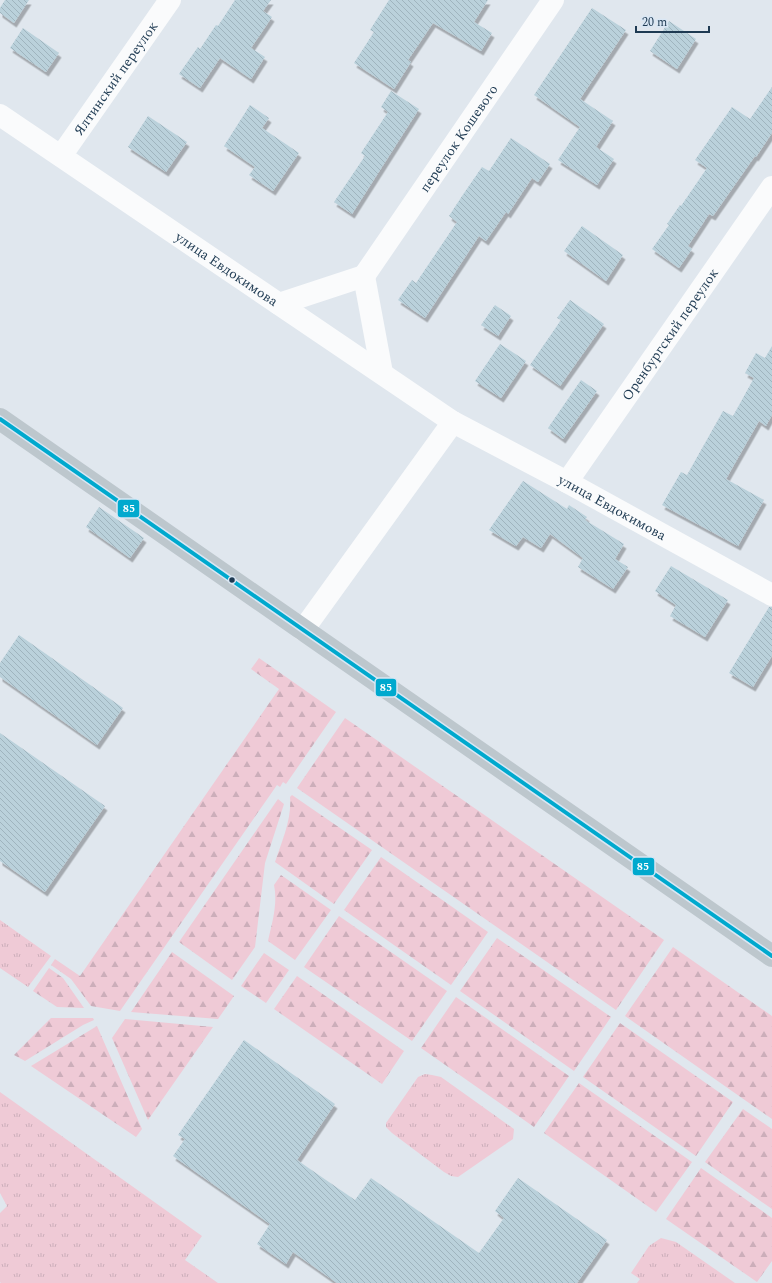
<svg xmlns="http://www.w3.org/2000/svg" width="772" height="1283" font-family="Spectral,serif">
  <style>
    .grass { fill: url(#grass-tufts) }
    .forest { fill: url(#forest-firs) }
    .building { fill: url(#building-back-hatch); filter: url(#shadow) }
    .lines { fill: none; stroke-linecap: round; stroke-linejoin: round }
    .street { stroke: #fafbfc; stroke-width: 22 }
    .secondary { stroke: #bdc7cd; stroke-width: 22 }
    .bus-1-casing { stroke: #dae7f4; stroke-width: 7 }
    .bus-1 { stroke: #00a9ce; stroke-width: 4 }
    .bus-dot { fill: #1e3a52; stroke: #dae7f4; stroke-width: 1.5 }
    .labels { text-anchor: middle; stroke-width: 3.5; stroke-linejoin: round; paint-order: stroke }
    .street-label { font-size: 14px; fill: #1e3a52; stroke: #dae7f4 }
    .line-badge { stroke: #dae7f4; stroke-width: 1.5 }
    .badge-label { font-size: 11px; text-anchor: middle; font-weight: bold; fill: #fff }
  </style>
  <defs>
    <pattern id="grass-tufts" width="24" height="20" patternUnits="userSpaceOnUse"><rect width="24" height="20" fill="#efcad6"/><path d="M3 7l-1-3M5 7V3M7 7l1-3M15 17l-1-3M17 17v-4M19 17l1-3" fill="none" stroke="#ccaeba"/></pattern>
    <pattern id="forest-firs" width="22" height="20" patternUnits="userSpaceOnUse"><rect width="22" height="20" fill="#efcad6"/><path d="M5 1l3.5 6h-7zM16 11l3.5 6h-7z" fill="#ccaeba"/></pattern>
    <pattern id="building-back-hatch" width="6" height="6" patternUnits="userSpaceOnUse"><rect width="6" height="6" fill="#bad1db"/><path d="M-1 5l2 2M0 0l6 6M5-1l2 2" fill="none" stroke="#9fb4be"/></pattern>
    <filter id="shadow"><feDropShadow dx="2.5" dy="4.5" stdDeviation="0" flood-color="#0004"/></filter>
  </defs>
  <rect width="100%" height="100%" fill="#e0e7ee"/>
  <path class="grass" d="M 0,920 L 51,956 L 28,987 L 0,968 Z
    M 425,1074 L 432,1075 L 441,1077 L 514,1129 L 513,1139 L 458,1177 L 451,1176 L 444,1172 L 392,1133 L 386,1127 L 386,1123 L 418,1077 Z
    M 0,1092 L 202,1236 L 185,1260 L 218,1283 L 1,1283 L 0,1282 L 0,1213 L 7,1206 L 0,1193 Z
    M 661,1238 L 676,1242 L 735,1283 L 637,1283 L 640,1279 L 631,1273 L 649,1246 Z"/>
  <path class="forest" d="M 259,658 L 336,712 L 286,784 L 283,782 L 280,787 L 277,785 L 120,1011 L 91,1006 L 71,979 L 51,965 L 55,959 L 80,976 L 279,689 L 251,669 Z
    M 345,718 L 664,940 L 616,1010 L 297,788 Z
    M 292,795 L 372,850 L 334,904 L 275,862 C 282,841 292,819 290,797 Z
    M 278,799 L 284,804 L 265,863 L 255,947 L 232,980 L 179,942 Z
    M 381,857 L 488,932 L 451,985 L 344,910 Z
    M 281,875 L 331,910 L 295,960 L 268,941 C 272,923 278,904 274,885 Z
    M 339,916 L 447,991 L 412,1041 L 304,967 Z
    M 497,938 L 611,1017 L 574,1071 L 460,991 Z
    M 673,947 L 772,1016 L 772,1119 L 625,1016 Z
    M 172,952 L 234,996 L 218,1019 L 131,1012 Z
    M 264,953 L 289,970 L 266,1003 L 241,986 Z
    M 49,968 L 63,978 L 84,1008 L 57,1007 L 33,991 Z
    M 297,976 L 404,1051 L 382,1084 L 274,1009 Z
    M 456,997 L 569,1076 L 534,1127 L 421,1048 Z
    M 51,1018 L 93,1018 L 94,1020 L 83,1025 L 25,1061 L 14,1055 Z
    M 125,1019 L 213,1027 L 148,1120 L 112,1038 Z
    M 620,1023 L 733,1102 L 696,1156 L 583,1077 Z
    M 97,1026 L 142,1129 L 136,1137 L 31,1066 Z
    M 579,1083 L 692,1162 L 656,1212 L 544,1133 Z
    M 743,1109 L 772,1129 L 772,1209 L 705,1162 Z
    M 701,1168 L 772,1218 L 772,1261 L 757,1282 L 666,1219 Z"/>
  <path class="building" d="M 5,0 L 29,0 L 14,23 L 0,13 L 0,8 Z
    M 235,0 L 271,0 L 263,11 L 272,17 L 251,48 L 265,57 L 251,79 L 220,58 L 200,88 L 179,74 L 198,47 L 200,49 L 216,25 L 218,26 Z
    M 389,0 L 488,0 L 474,22 L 492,33 L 481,51 L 433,23 L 408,60 L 411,62 L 394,89 L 354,63 L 374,32 L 370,30 Z
    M 592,8 L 626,30 L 580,99 L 613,121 L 596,147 L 614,159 L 597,185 L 558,160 L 580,127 L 534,95 Z
    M 669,21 L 696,39 L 677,69 L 650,51 Z
    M 23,28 L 59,53 L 46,72 L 10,48 Z
    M 772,87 L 772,133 L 756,157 L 755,156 L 713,216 L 709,214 L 688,246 L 692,249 L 679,268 L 652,249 L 669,225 L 667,224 L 680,205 L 681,206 L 707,168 L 695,160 L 732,107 L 750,119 Z
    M 391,91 L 419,109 L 352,214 L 334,202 L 365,156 L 361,153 L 388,112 L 381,107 Z
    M 250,105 L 269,118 L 262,128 L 299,153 L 273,191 L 249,175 L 255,167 L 224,146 Z
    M 148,116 L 187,142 L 166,172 L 128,147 Z
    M 511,138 L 550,164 L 538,182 L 532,178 L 508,214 L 506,212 L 486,241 L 479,236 L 425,318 L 398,300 L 412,280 L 416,283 L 457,222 L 449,216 L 462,196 L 482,167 L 489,171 Z
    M 582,226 L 623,255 L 606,281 L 564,251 Z
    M 570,300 L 604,324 L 560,386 L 530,365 L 561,320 L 557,318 Z
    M 495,305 L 511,316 L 498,336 L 481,325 Z
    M 500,344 L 526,361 L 501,398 L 475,381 Z
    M 772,346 L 772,415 L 766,426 L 759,421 L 726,479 L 764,500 L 738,546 L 662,505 L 681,472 L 687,475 L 723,411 L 733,416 L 754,378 L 745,373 L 756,353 L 765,358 Z
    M 581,380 L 597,391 L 563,439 L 548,428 Z
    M 523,481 L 567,509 L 569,505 L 587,517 L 585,520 L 624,544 L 615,559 L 628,567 L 613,589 L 578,567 L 583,558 L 550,534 L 541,548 L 523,537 L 516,546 L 489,530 Z
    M 99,507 L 144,538 L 130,558 L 86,527 Z
    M 671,566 L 728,600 L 705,637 L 670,616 L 676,605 L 655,591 Z
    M 769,607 L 772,607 L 772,656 L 753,687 L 729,673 Z
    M 19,635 L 123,708 L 97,745 L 0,677 L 0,663 Z
    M 0,733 L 105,806 L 45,892 L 0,861 Z
    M 244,1040 L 335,1104 L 297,1160 L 355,1200 L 371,1178 L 479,1253 L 504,1218 L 495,1211 L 518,1178 L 607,1240 L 577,1283 L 337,1283 L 293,1252 L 286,1264 L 257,1244 L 270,1224 L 173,1156 L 185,1139 L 178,1135 Z"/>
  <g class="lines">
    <g class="street">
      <path id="s1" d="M 0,115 L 453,422 L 567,482 L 772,595"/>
      <path id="s2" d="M 61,156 L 170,0"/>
      <path id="s3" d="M 364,276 L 553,0"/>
      <path d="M 279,304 L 364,276 L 382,373"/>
      <path id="s4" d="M 567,482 L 772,187"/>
      <path d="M 303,630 L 453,422"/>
    </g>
    <path class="secondary" d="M 0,419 L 772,956"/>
    <g class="bus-1-casing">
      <path id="bus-1" d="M 0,419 L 772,956"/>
    </g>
    <use href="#bus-1" class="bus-1"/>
  </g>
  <circle class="bus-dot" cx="232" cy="580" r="3.5"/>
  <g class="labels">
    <g class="street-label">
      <text dy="5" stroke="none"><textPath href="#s2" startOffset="95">Ялтинский переулок</textPath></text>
      <text dy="5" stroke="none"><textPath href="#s3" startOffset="167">переулок Кошевого</textPath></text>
      <text dy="5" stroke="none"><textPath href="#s1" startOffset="274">улица Евдокимова</textPath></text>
      <text dy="5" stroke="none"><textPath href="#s4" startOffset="180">Оренбургский переулок</textPath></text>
      <text dy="5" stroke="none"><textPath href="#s1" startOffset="728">улица Евдокимова</textPath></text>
    </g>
  </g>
  <g class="line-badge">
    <rect x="117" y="499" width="23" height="19" rx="4" fill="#00a9ce"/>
    <rect x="375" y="678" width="22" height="19" rx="4" fill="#00a9ce"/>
    <rect x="632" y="857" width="23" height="19" rx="4" fill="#00a9ce"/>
  </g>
  <g class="badge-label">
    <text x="129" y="512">85</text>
    <text x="386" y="691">85</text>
    <text x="643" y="870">85</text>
  </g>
  <path d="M636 26v6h73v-6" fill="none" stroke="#1e3a52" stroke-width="2"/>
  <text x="642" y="26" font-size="12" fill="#1e3a52" stroke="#dae7f4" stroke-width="3" paint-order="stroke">20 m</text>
</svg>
